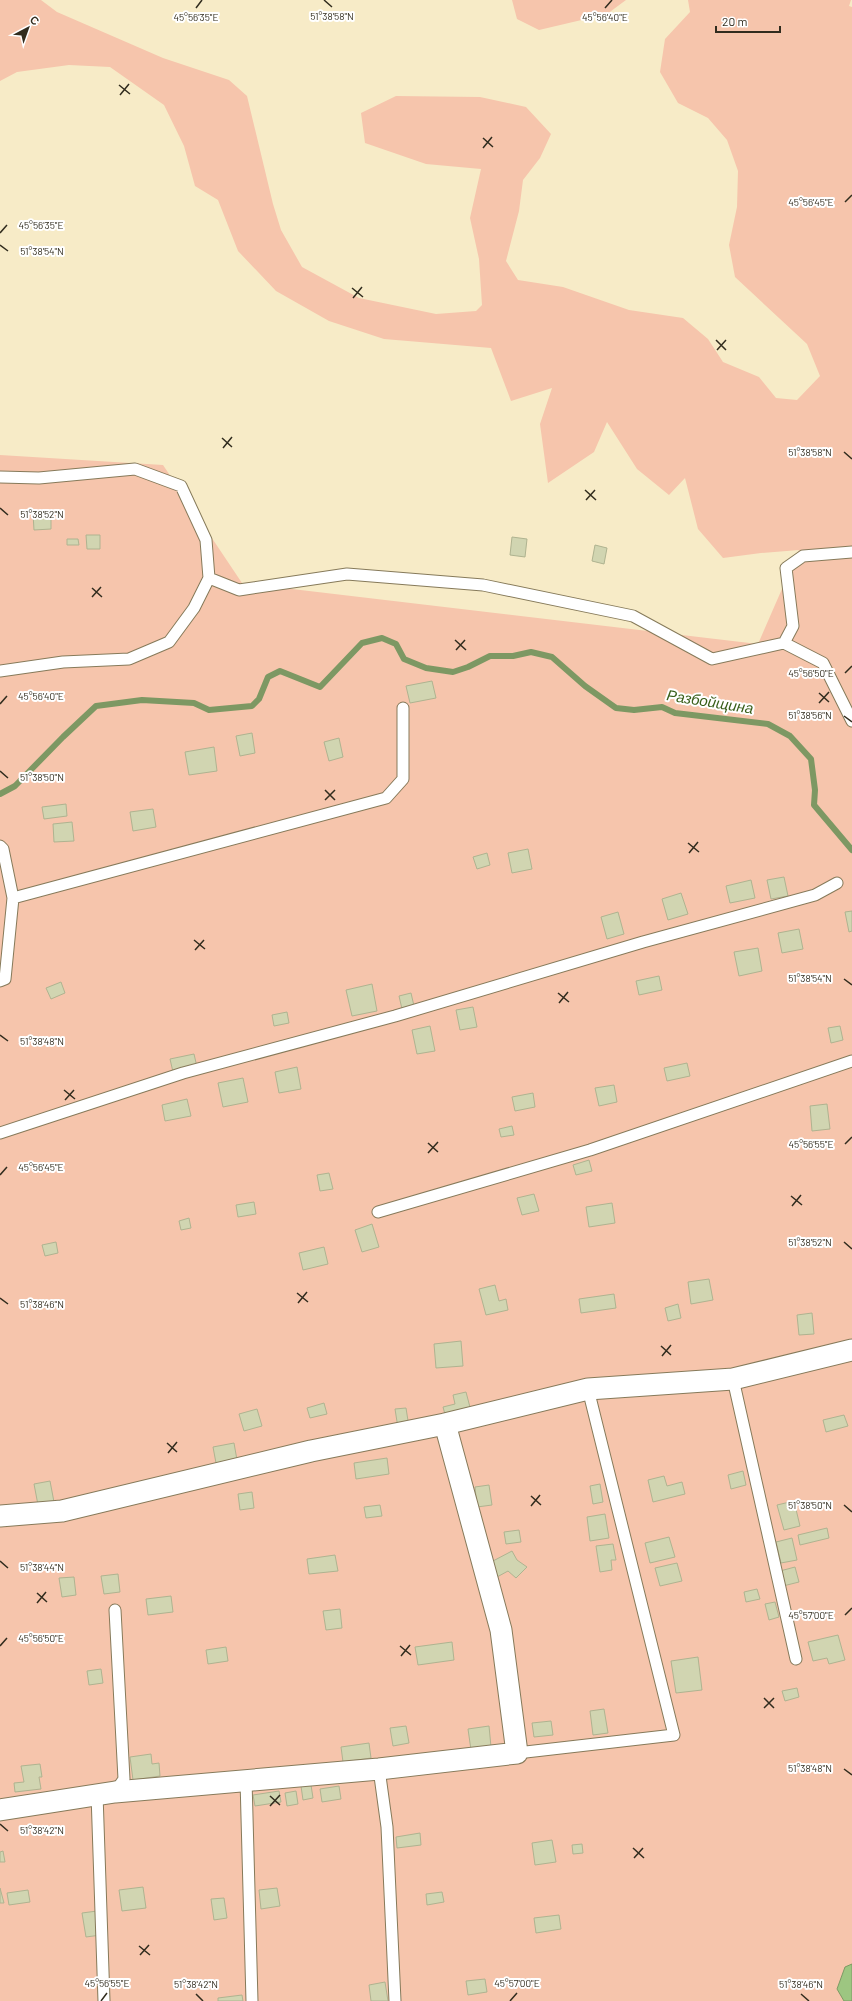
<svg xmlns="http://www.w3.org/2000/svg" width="852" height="2001" font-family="Barlow,sans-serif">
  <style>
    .green { fill: #f6c5ac }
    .water { fill: #9dc681; stroke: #7d9863 }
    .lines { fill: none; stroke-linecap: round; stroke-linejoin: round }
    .stream { stroke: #7d9863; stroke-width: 6 }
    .building { fill: #d1d5b1; stroke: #afb390 }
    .lane-casing { stroke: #867a5a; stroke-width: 13 }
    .street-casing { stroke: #867a5a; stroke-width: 23 }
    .lane { stroke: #fff; stroke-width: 11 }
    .street { stroke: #fff; stroke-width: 21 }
    .ticks { fill: none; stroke: #312c1e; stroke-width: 1.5 }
    .labels { text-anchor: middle; stroke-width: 4; stroke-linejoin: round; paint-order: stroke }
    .water-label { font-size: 15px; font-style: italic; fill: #385e19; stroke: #fff }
    .ticks-label { font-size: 10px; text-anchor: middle; fill: #312c1e; stroke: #fff; stroke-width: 4; stroke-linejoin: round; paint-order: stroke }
  </style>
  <rect width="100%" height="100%" fill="#f7ebc7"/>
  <path class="green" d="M 0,0 L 41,0 L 57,12 L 163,58 L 229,80 L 247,96 L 273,204 L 281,230 L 302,267 L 359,298 L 436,314 L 476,311 L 482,305 L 479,259 L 470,218 L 481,169 L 426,164 L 365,143 L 361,113 L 396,96 L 480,97 L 526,107 L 551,134 L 540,158 L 523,180 L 519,211 L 506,261 L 518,280 L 563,287 L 629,310 L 683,318 L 708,339 L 723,362 L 759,377 L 776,398 L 797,400 L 820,376 L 807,344 L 735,277 L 729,245 L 737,207 L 738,171 L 727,140 L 708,118 L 678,103 L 660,72 L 665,39 L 690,12 L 688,0 L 851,0 L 849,6 L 852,7 L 852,1964 L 845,1967 L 837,1989 L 844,2001 L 0,2001 L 0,455 L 163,465 L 242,583 L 758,644 L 799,550 L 761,553 L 723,558 L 698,529 L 685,478 L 669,495 L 637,469 L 607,422 L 594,452 L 548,483 L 540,424 L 552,388 L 511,401 L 491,348 L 384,339 L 329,321 L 276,291 L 238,251 L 218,200 L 195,186 L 184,146 L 164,105 L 110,67 L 69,65 L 17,72 L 0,81 Z
    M 512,0 L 626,0 L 607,14 L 539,30 L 517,19 Z"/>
  <path class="water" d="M 852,1964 L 852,2001 L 844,2001 L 837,1989 L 845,1967 Z"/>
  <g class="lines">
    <path class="stream" d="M 0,794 L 15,786 L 63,737 L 96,706 L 142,700 L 194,703 L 209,710 L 252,706 L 259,699 L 268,677 L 280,671 L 320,687 L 362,643 L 382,638 L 396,644 L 404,659 L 426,668 L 453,672 L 468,667 L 490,656 L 513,656 L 531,652 L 552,657 L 585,686 L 616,708 L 634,710 L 662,707 L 675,713 L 768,724 L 790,736 L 811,759 L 815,790 L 814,805 L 852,850"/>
  </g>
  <path class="building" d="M 51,513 L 51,529 L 34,530 L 33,514 Z
    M 86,535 L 100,535 L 100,549 L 87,549 Z
    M 512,537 L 527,539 L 525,557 L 510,555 Z
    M 67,539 L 78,539 L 79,545 L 67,545 Z
    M 595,545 L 607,548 L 604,564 L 592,561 Z
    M 432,681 L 436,698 L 410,703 L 406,686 Z
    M 252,733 L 255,753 L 240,756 L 236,736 Z
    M 339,738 L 343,757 L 329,761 L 324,742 Z
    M 214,747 L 217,771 L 189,775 L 185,752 Z
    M 66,804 L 67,816 L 44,819 L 42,807 Z
    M 153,809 L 156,827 L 133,831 L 130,812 Z
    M 72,822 L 74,841 L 54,842 L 53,824 Z
    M 528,849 L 532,869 L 512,873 L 508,853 Z
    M 487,853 L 490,865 L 477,869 L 473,857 Z
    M 784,877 L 788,896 L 771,899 L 767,880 Z
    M 751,880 L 755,898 L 730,903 L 726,886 Z
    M 681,893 L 688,914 L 668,920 L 662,899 Z
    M 852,911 L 852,931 L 849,932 L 845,912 Z
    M 618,912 L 624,934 L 607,939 L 601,917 Z
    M 799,929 L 803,949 L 782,953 L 778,933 Z
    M 758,948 L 762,971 L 739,976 L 734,952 Z
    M 659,976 L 662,990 L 639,995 L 636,981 Z
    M 61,982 L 65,993 L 51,999 L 46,988 Z
    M 372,984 L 377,1011 L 352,1016 L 346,990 Z
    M 411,993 L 414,1006 L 402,1009 L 399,996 Z
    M 473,1007 L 477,1027 L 460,1030 L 456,1010 Z
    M 287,1012 L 289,1023 L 274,1026 L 272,1015 Z
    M 430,1026 L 435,1051 L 417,1054 L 412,1030 Z
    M 840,1026 L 843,1040 L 831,1043 L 828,1028 Z
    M 194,1054 L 197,1067 L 173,1072 L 170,1059 Z
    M 687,1063 L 690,1076 L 667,1081 L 664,1068 Z
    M 297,1067 L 301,1089 L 279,1093 L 275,1072 Z
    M 243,1078 L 248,1102 L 223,1107 L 218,1083 Z
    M 614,1085 L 617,1102 L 599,1106 L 595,1088 Z
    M 533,1093 L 535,1107 L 515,1111 L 512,1097 Z
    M 187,1099 L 191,1116 L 165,1121 L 162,1105 Z
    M 827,1104 L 830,1129 L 812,1131 L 810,1106 Z
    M 512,1126 L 514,1135 L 501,1137 L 499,1129 Z
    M 589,1160 L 592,1171 L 576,1175 L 573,1165 Z
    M 329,1173 L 333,1189 L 320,1191 L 317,1175 Z
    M 534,1194 L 539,1211 L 522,1215 L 517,1198 Z
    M 254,1202 L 256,1214 L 238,1217 L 236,1205 Z
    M 612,1203 L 615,1223 L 589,1227 L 586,1207 Z
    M 189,1218 L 191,1228 L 181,1230 L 179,1221 Z
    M 372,1224 L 379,1247 L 362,1252 L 355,1230 Z
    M 56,1242 L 58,1253 L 45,1256 L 42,1245 Z
    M 324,1247 L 328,1264 L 303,1270 L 299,1253 Z
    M 709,1279 L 713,1300 L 691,1304 L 688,1282 Z
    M 495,1285 L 499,1301 L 506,1299 L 508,1310 L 486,1315 L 479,1289 Z
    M 614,1294 L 616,1308 L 581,1313 L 579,1299 Z
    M 678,1304 L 681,1318 L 668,1321 L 665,1308 Z
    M 812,1313 L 814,1334 L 799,1335 L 797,1315 Z
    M 461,1341 L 463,1366 L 436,1368 L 434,1344 Z
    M 466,1392 L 471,1411 L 446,1418 L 443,1407 L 455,1404 L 453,1395 Z
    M 324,1403 L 327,1414 L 310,1418 L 307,1408 Z
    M 406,1408 L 409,1427 L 398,1428 L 395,1409 Z
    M 257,1409 L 262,1426 L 244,1431 L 239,1414 Z
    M 844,1415 L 848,1426 L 826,1432 L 823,1420 Z
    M 234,1443 L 237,1460 L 216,1463 L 213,1447 Z
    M 387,1458 L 389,1474 L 356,1479 L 354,1463 Z
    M 743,1471 L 746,1485 L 731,1489 L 728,1475 Z
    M 664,1476 L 667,1486 L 682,1482 L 685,1494 L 653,1502 L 648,1480 Z
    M 50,1481 L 54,1502 L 38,1505 L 34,1484 Z
    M 600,1484 L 603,1502 L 593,1504 L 590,1486 Z
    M 489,1485 L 492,1505 L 477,1507 L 475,1487 Z
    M 252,1492 L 254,1508 L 240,1510 L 238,1494 Z
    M 794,1501 L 800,1526 L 784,1530 L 777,1505 Z
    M 380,1505 L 382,1516 L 366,1518 L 364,1507 Z
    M 605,1514 L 609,1538 L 590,1541 L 587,1517 Z
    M 827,1528 L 829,1538 L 800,1545 L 798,1535 Z
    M 519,1530 L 521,1542 L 506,1544 L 504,1532 Z
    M 669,1537 L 675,1557 L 650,1563 L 645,1543 Z
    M 792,1538 L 797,1560 L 781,1563 L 776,1542 Z
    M 613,1544 L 616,1560 L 611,1560 L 612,1570 L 600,1572 L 596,1546 Z
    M 512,1551 L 517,1560 L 527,1567 L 516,1578 L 508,1571 L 497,1577 L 493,1561 Z
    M 335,1555 L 338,1571 L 309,1574 L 307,1559 Z
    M 677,1563 L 682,1581 L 660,1586 L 655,1568 Z
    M 795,1567 L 799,1582 L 783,1586 L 780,1571 Z
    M 118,1574 L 120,1592 L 104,1594 L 101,1576 Z
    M 74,1577 L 76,1595 L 62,1597 L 59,1578 Z
    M 757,1589 L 760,1599 L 746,1602 L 744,1592 Z
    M 171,1596 L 173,1612 L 148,1615 L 146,1599 Z
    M 775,1602 L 779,1617 L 769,1620 L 765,1604 Z
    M 340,1609 L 342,1628 L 326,1630 L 323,1611 Z
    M 838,1635 L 845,1660 L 829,1664 L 827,1658 L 813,1661 L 808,1642 Z
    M 452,1642 L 454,1660 L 418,1665 L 415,1647 Z
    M 226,1647 L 228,1661 L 208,1664 L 206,1650 Z
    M 698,1657 L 702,1690 L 676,1693 L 671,1661 Z
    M 101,1669 L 103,1683 L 89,1685 L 87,1671 Z
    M 797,1688 L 799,1697 L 785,1701 L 782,1691 Z
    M 604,1709 L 608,1733 L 593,1735 L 590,1711 Z
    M 551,1721 L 553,1735 L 534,1737 L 532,1723 Z
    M 406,1726 L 409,1743 L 393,1746 L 390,1728 Z
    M 489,1726 L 491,1747 L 471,1750 L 468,1729 Z
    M 369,1743 L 371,1758 L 343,1762 L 341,1747 Z
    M 151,1754 L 152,1764 L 159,1763 L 160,1776 L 133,1780 L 130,1757 Z
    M 40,1764 L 42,1777 L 39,1777 L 41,1789 L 15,1792 L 14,1783 L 24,1782 L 21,1766 Z
    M 311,1785 L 313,1798 L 303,1800 L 301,1786 Z
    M 339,1786 L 341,1799 L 322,1802 L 320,1789 Z
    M 279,1791 L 281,1802 L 255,1806 L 253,1795 Z
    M 296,1791 L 298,1804 L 287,1806 L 285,1793 Z
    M 420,1833 L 421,1845 L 397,1848 L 396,1837 Z
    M 552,1840 L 556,1862 L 535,1865 L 532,1843 Z
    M 582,1844 L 583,1853 L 573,1854 L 572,1845 Z
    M 3,1851 L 5,1862 L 0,1862 L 0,1852 Z
    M 143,1887 L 146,1908 L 122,1911 L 119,1890 Z
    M 0,1888 L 4,1903 L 0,1903 Z
    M 277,1888 L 280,1906 L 261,1909 L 259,1890 Z
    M 28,1890 L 30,1902 L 9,1905 L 7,1893 Z
    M 442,1892 L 444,1902 L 427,1905 L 426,1894 Z
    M 224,1898 L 227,1918 L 214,1920 L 211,1899 Z
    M 97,1911 L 101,1935 L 86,1937 L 82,1913 Z
    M 559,1915 L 561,1929 L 536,1933 L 534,1918 Z
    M 485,1979 L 487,1992 L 468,1995 L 466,1981 Z
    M 385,1982 L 388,2001 L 371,2001 L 369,1985 Z
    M 242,1995 L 243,2001 L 218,2001 L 218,1998 Z"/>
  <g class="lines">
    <g class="lane-casing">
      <path id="lane" d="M 0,477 L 39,478 L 135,469 L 181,486 L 206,540 L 209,578 L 194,608 L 169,642 L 129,659 L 63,662 L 0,671
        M 209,578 L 239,590 L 347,574 L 483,585 L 633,616 L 712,659 L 784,643 L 823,663 L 852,721
        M 784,643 L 793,626 L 786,568 L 803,556 L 852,552
        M 0,846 L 3,849 L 13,898 L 5,979 L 0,981
        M 13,898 L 386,798 L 403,779 L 403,708
        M 0,1133 L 183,1073 L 395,1016 L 643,942 L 815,895 L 837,883
        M 378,1212 L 590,1150 L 852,1061
        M 733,1379 L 796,1659
        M 115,1610 L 124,1779 L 115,1792
        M 517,1753 L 674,1735 L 588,1389
        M 379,1769 L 387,1827 L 395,2001
        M 246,1780 L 252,2001
        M 97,1794 L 104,2001"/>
    </g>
    <g class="street-casing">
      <path id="street" d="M 0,1516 L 62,1511 L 311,1451 L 445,1424
        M 0,1810 L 115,1792 L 379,1769 L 517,1753 L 501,1630 L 445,1424 L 588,1389 L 733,1379 L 852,1350"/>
    </g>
    <use href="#lane" class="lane"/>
    <use href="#street" class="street"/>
  </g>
  <path class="ticks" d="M 324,0 L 332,7M 196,8 L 202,0M 605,8 L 612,0M 119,85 L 130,94M 120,95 L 129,84M 483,138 L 493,147M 483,148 L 492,137M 845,202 L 852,195M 0,233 L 7,225M 0,245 L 8,251M 352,288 L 363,297M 353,298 L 362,287M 716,340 L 726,350M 717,350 L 726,340M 222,438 L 232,447M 223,448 L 232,437M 844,452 L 852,459M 585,490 L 596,500M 586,500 L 595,490M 0,508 L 8,515M 92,588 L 102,597M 92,597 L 101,587M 455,640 L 466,650M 456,650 L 465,640M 845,673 L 852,666M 819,693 L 829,702M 819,703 L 829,692M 0,704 L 7,696M 844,716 L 852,722M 0,771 L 8,778M 325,790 L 335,800M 325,800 L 335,790M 688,843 L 699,852M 689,853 L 698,842M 194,940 L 205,949M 195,950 L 204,940M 844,979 L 852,985M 558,993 L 569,1002M 559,1003 L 568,992M 0,1035 L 8,1041M 64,1090 L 75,1099M 65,1100 L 74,1090M 428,1143 L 438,1152M 845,1144 L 852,1137M 428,1153 L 438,1142M 0,1175 L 7,1167M 791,1196 L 802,1205M 792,1206 L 801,1195M 844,1242 L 852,1249M 297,1293 L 308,1302M 0,1298 L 8,1304M 298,1303 L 307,1292M 661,1346 L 671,1355M 662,1356 L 671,1345M 167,1443 L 177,1452M 168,1453 L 177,1442M 531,1496 L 541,1505M 844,1505 L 852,1512M 531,1506 L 540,1495M 0,1561 L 8,1568M 37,1593 L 47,1602M 37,1603 L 46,1592M 845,1615 L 852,1608M 0,1646 L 7,1638M 400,1646 L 411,1655M 401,1656 L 410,1645M 764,1698 L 774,1708M 764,1708 L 774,1698M 844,1769 L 852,1775M 270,1796 L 280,1805M 270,1806 L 280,1795M 0,1824 L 8,1831M 633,1848 L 644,1858M 634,1858 L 643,1848M 139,1946 L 150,1955M 140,1955 L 149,1945M 196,1994 L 203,2001M 801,1994 L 809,2001M 101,2001 L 107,1993M 510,2001 L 517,1993"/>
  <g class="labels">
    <g class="water-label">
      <text transform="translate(710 702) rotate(9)" y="5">Разбойщина</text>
    </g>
  </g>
  <g class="ticks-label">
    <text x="332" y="20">51°38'58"N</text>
    <text x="196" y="21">45°56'35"E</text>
    <text x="605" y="21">45°56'40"E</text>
    <text x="811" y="206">45°56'45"E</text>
    <text x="41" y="229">45°56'35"E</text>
    <text x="42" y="255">51°38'54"N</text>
    <text x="810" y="456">51°38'58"N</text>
    <text x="42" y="518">51°38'52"N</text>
    <text x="811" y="677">45°56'50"E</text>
    <text x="41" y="700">45°56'40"E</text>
    <text x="810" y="719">51°38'56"N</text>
    <text x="42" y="781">51°38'50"N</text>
    <text x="810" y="982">51°38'54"N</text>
    <text x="42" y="1045">51°38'48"N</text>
    <text x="811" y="1148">45°56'55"E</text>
    <text x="41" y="1171">45°56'45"E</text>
    <text x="810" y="1246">51°38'52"N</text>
    <text x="42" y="1308">51°38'46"N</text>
    <text x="810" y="1509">51°38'50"N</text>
    <text x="42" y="1571">51°38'44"N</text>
    <text x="811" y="1619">45°57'00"E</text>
    <text x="41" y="1642">45°56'50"E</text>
    <text x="810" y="1772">51°38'48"N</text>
    <text x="42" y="1834">51°38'42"N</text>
    <text x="107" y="1987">45°56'55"E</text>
    <text x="517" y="1987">45°57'00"E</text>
    <text x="196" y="1988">51°38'42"N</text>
    <text x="801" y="1988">51°38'46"N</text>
  </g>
  <g transform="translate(28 28) rotate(41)" stroke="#ffffff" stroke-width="3" paint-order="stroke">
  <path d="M0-3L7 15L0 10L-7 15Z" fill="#312c1e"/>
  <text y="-6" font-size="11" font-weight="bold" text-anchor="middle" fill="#312c1e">С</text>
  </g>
  <path d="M716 26v6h64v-6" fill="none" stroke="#312c1e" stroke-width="2"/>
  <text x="722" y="26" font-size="12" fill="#312c1e" stroke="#ffffff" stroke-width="3" paint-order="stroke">20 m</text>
</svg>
